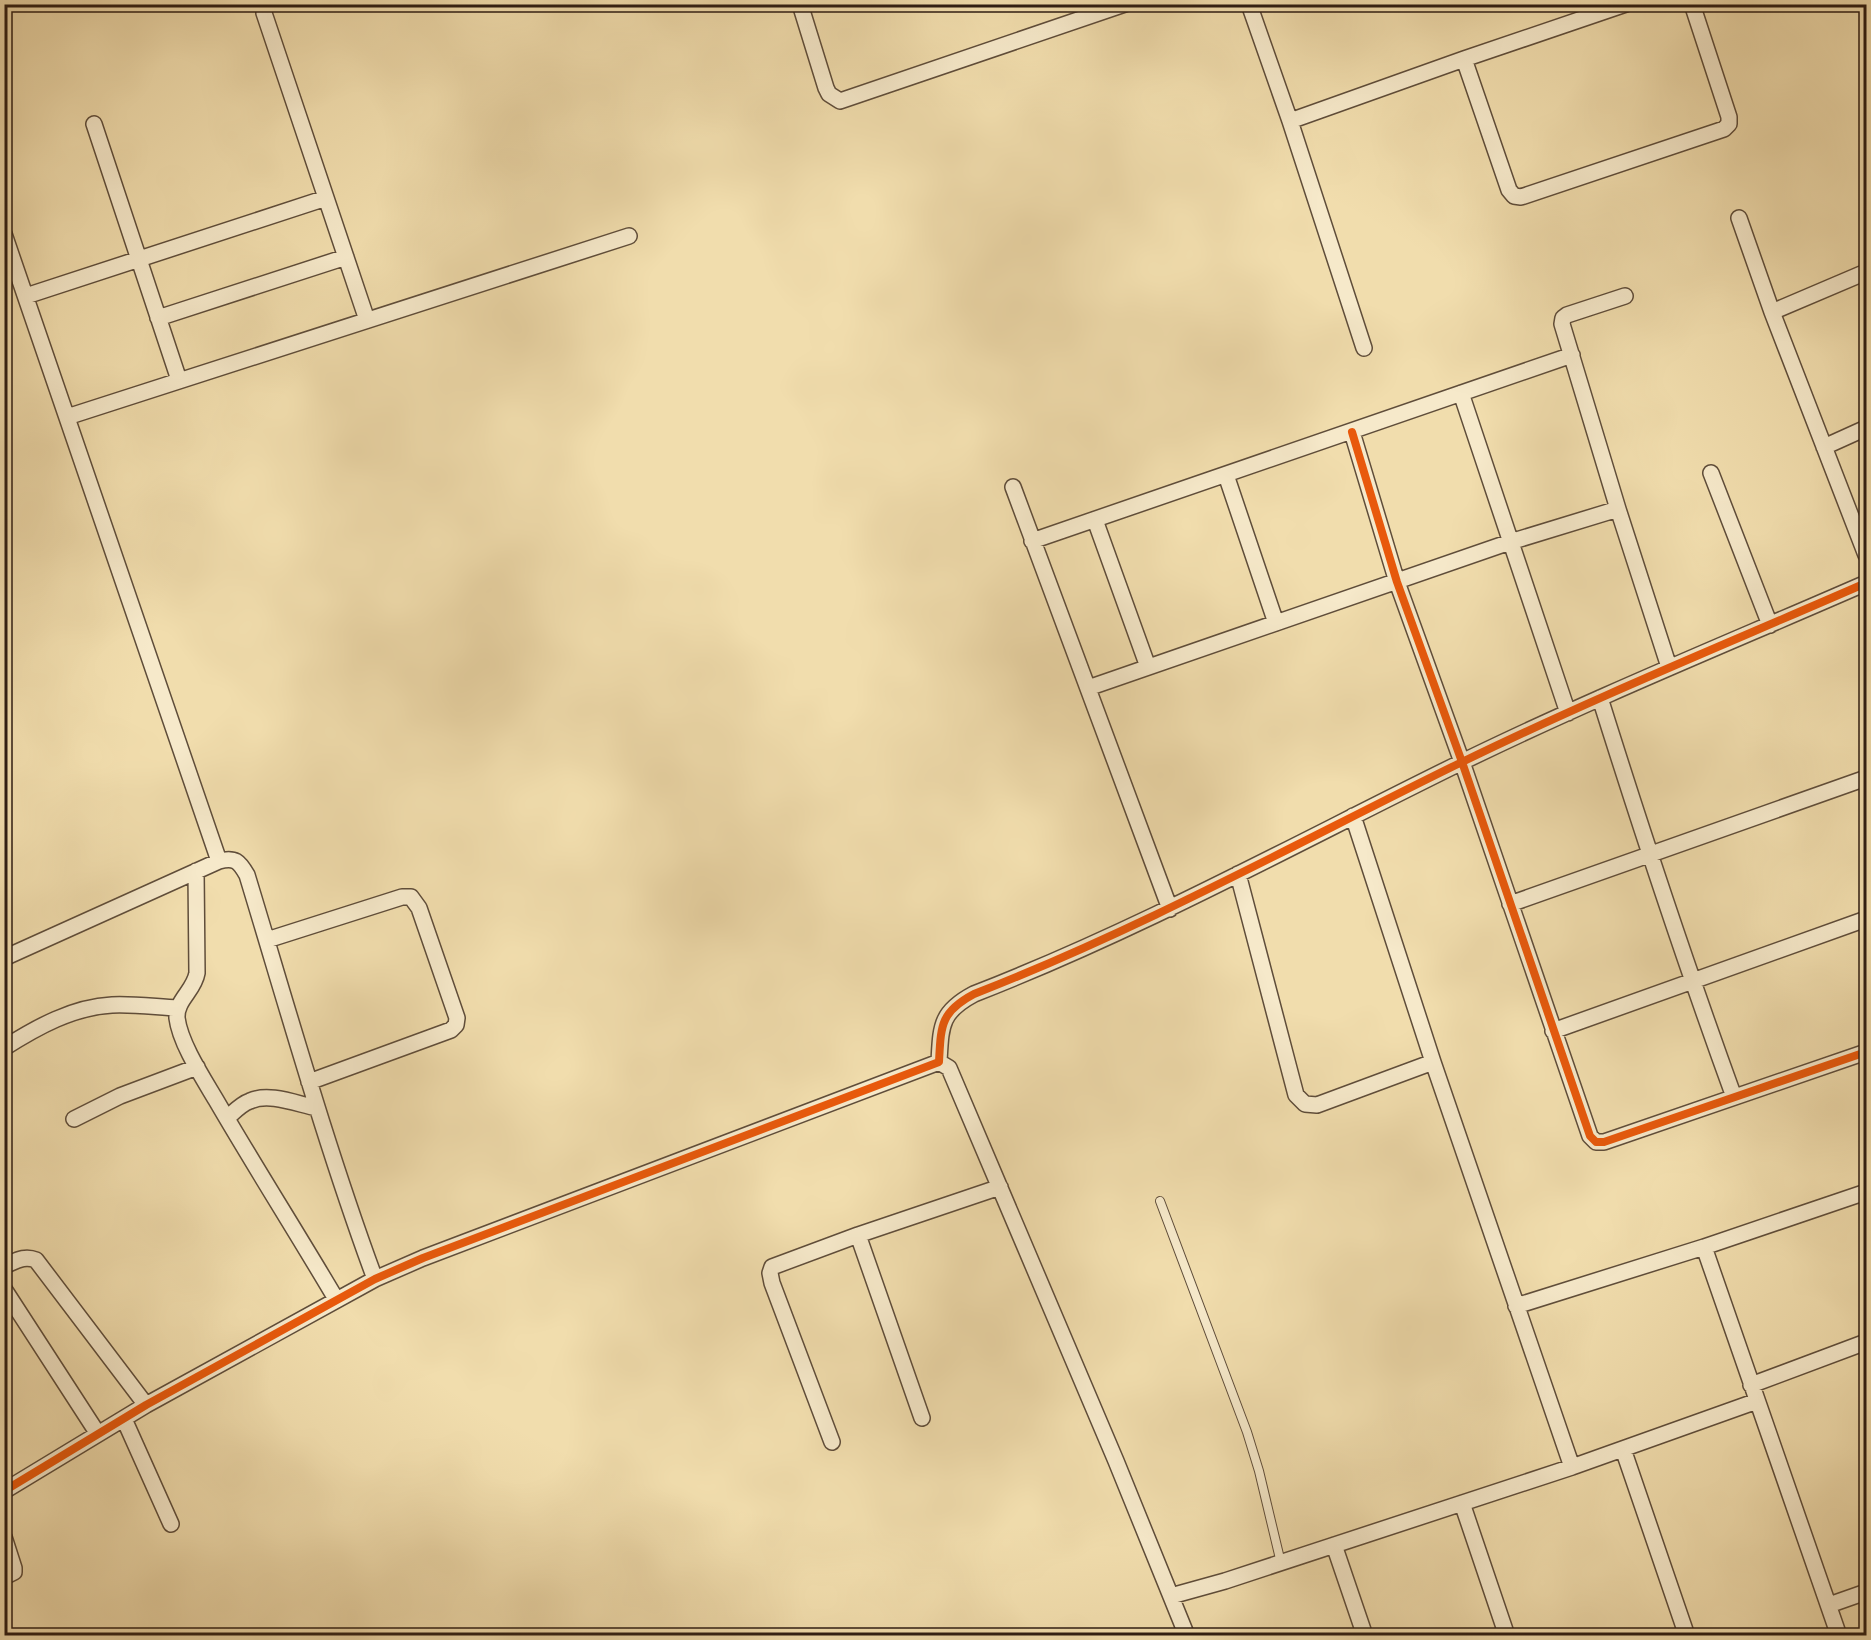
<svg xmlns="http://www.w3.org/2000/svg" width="1871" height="1640" font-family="'Libre Bodoni',serif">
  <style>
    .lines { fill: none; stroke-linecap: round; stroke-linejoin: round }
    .service-casing { stroke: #5f4d3a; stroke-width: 10 }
    .minor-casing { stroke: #5f4d3a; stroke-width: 18 }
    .service { stroke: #f6e9ca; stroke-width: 8 }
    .minor { stroke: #f6e9ca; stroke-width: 15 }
    .cycleway-casing { stroke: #f6e9ca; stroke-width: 11 }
    .cycleway { stroke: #e8590c; stroke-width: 8 }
  </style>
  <rect width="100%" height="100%" fill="#f1ddad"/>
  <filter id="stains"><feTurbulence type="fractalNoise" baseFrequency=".00333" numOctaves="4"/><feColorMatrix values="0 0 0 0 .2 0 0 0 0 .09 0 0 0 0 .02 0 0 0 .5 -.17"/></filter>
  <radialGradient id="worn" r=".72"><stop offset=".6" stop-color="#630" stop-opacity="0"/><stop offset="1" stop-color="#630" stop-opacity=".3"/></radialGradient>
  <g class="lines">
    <g class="service-casing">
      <path id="service" d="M 1160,1201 L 1247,1432 L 1259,1471 L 1281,1563"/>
    </g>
    <g class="minor-casing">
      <path id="minor" d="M 800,4 L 826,88 L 829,94 L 840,101 L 1125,4
        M 1249,4 L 1290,121 L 1364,348
        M 264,13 L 367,320
        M 1464,59 L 1509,190 L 1514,196 L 1521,197 L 1724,129 L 1729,124 L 1729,117 L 1692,4
        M 1290,121 L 1464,59 L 1626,4
        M 94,124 L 179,380
        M 1739,218 L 1772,312 L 1866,555
        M 4,234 L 219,861
        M 26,296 L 326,198
        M 1625,296 L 1567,315 L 1563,318 L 1562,324 L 1618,509 L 1669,667
        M 1772,312 L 1866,272
        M 158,318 L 346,257
        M 1461,393 L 1568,713
        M 67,417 L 629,236
        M 1352,432 L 1397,582 L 1462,762 L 1590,1136 L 1596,1142 L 1604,1142 L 1866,1052
        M 1824,447 L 1866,428
        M 1711,473 L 1770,625
        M 1226,475 L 1276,623
        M 1013,487 L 1170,909
        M 1095,520 L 1148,667
        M 1032,541 L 1572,355
        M 1088,688 L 1510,542 L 1618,509
        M 1600,698 C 1642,832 1686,965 1734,1097
        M 1353,816 L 1433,1062 L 1572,1467
        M 196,871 L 197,973 C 194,991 176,1000 177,1018 C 180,1043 203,1078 216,1100 C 255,1167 297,1233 336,1299
        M 1238,874 L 1296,1095 L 1305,1104 L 1317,1105 L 1433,1062
        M 1510,904 L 1866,778
        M 267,940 L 402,897 L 411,897 L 419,908 L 457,1018 L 456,1025 L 451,1030 L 309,1082
        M 4,958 L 219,861 C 235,857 239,861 247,875 C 288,1010 326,1146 375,1279
        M 1553,1031 L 1866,919
        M 4,1048 C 37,1027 73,1007 112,1005 C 134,1004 156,1007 178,1008
        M 939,1062 C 941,1026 940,1012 974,994 C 1141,929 1299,842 1460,763 C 1593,698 1731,642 1866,583
        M 939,1062 L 949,1068 L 1116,1461 L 1187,1636
        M 227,1118 C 234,1112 241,1104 250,1101 C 269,1092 297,1104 317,1108
        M 74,1119 L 120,1096 L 197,1067
        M 858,1235 L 922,1418
        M 1704,1247 L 1839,1636
        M 4,1266 C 16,1261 24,1255 36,1260 L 146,1405
        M 4,1289 L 98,1434
        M 1516,1306 L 1704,1247 L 1866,1192
        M 1751,1385 L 1866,1342
        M 124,1419 L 171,1524
        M 832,1442 L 772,1283 L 770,1273 L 772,1267 L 858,1235 L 1000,1187
        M 1623,1449 L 1687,1636
        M 4,1491 L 146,1405 L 375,1279 L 423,1258 L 939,1062
        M 1462,1503 L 1507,1636
        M 4,1537 L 14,1568 L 14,1572 L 4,1577
        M 1334,1545 L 1365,1636
        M 1171,1596 L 1225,1581 L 1572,1467 L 1757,1401
        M 1829,1605 L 1866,1592"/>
    </g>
    <use href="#service" class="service"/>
    <use href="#minor" class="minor"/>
    <g class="cycleway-casing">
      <path id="cycleway" d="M 1352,432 L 1397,582 L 1462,762 L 1590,1136 L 1596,1142 L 1604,1142 L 1866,1052
        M 4,1491 L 146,1405 L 375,1279 L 423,1258 L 939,1062 C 941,1026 940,1012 974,994 C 1141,929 1299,842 1460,763 C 1593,698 1731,642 1866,583"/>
    </g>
    <use href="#cycleway" class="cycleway"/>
  </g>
  <rect width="1871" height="1640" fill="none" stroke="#f1ddad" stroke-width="24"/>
  <rect x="6" y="6" width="1859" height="1628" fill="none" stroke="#2e1d13" stroke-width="3"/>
  <rect x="12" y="12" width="1847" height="1616" fill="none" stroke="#2e1d13" stroke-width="1.5"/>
  <rect width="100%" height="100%" filter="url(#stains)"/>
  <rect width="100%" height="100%" fill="url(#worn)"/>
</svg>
